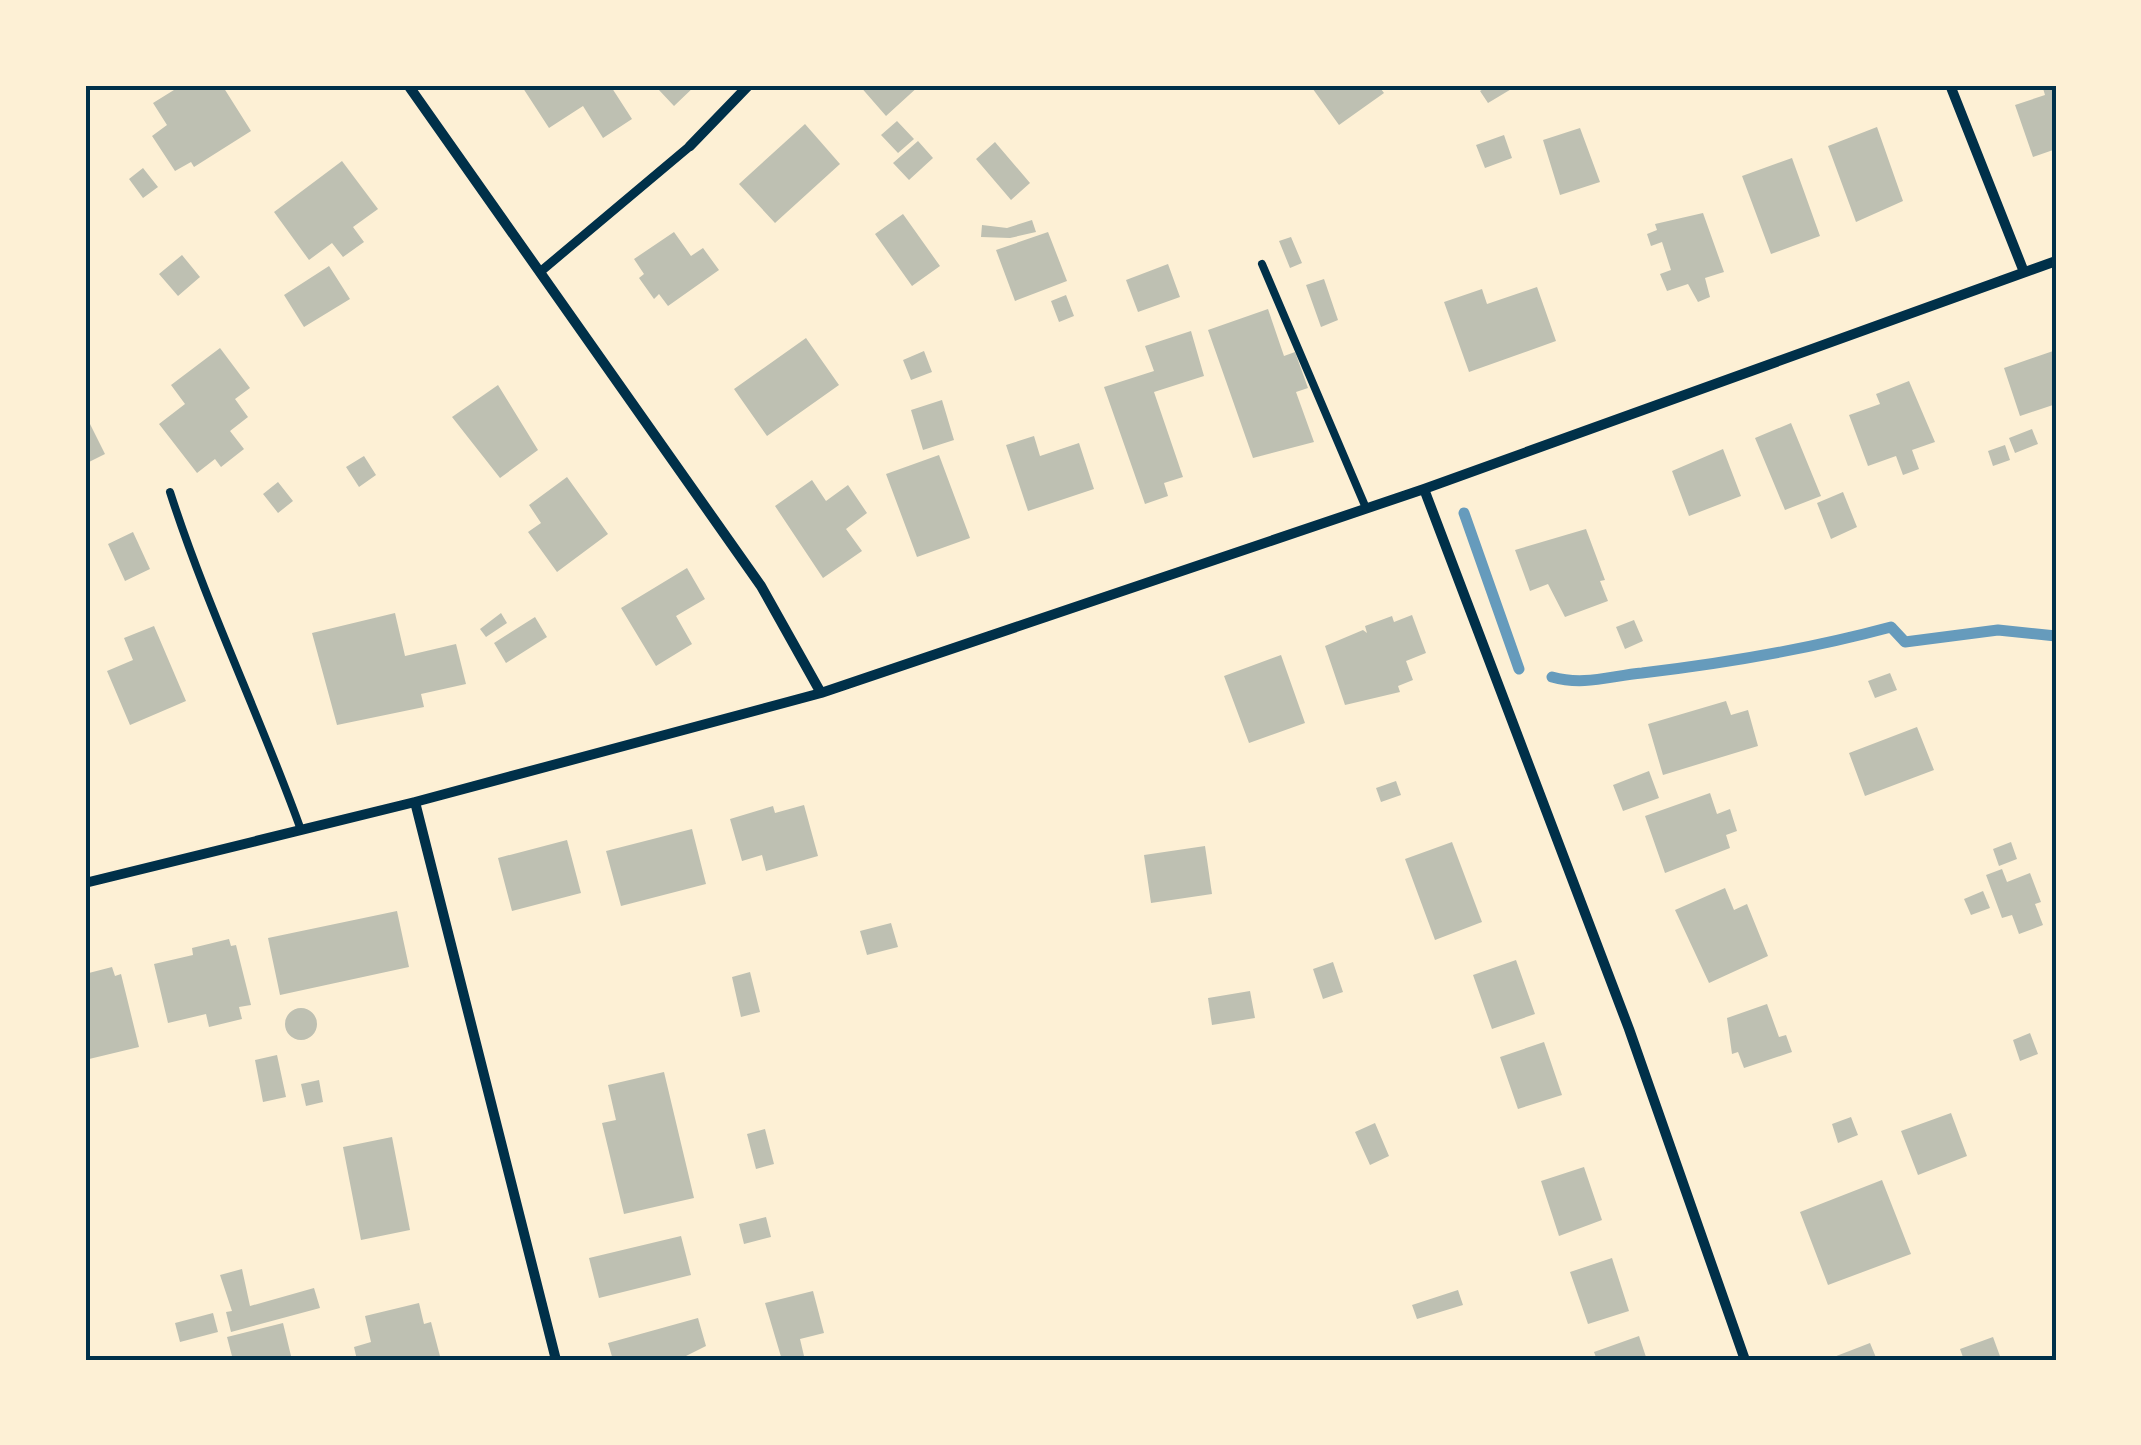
<svg xmlns="http://www.w3.org/2000/svg" width="2141" height="1445" font-family="Jost,sans-serif">
  <style>
    .lines { fill: none; stroke-linecap: round; stroke-linejoin: round }
    .stream { stroke: #669bbc; stroke-width: 11 }
    .building { fill: #bec0b2 }
    .service { stroke: #003049; stroke-width: 8 }
    .pedestrian { stroke: #003049; stroke-width: 9 }
    .minor { stroke: #003049; stroke-width: 10 }
    .neatline { fill: none; stroke: #003049; stroke-width: 4 }
  </style>
  <rect width="100%" height="100%" fill="#fdf0d5"/>
  <g class="lines">
    <path class="stream" d="M 1464,513 L 1519,669
      M 1552,677 C 1584,686 1610,676 1642,673 C 1727,663 1809,649 1891,627 L 1905,642 L 1998,630 L 2056,636"/>
  </g>
  <path class="building" d="M 182,85 L 222,85 L 251,131 L 194,167 L 191,162 L 175,171 L 152,136 L 167,125 L 153,103 Z
    M 521,85 L 610,85 L 632,119 L 603,138 L 583,106 L 549,128 Z
    M 662,85 L 696,85 L 674,106 L 658,89 Z
    M 859,85 L 920,85 L 886,116 Z
    M 1310,85 L 1378,85 L 1384,93 L 1339,125 Z
    M 1490,85 L 1518,85 L 1488,103 L 1480,91 Z
    M 2042,85 L 2056,85 L 2056,149 L 2033,157 L 2015,105 L 2045,95 Z
    M 897,121 L 914,139 L 898,153 L 881,135 Z
    M 805,124 L 840,164 L 775,223 L 739,184 Z
    M 1877,127 L 1903,201 L 1856,222 L 1828,146 Z
    M 1580,128 L 1600,182 L 1560,195 L 1543,140 Z
    M 1504,135 L 1512,158 L 1485,168 L 1476,145 Z
    M 918,141 L 933,158 L 909,180 L 893,163 Z
    M 995,142 L 1030,183 L 1011,200 L 976,159 Z
    M 1792,158 L 1820,236 L 1771,254 L 1742,176 Z
    M 342,161 L 378,209 L 353,227 L 364,242 L 343,257 L 332,243 L 309,260 L 274,212 Z
    M 143,168 L 158,187 L 143,198 L 129,179 Z
    M 1703,213 L 1724,272 L 1705,278 L 1710,297 L 1698,302 L 1688,284 L 1667,291 L 1660,274 L 1671,270 L 1662,242 L 1651,246 L 1647,234 L 1657,230 L 1655,224 Z
    M 903,214 L 940,266 L 912,286 L 875,234 Z
    M 1032,220 L 1036,232 L 1010,238 L 981,237 L 982,225 L 1007,228 Z
    M 674,232 L 691,256 L 703,248 L 719,270 L 668,306 L 659,294 L 654,299 L 639,278 L 644,274 L 634,259 Z
    M 1048,232 L 1067,281 L 1015,301 L 996,250 Z
    M 1291,237 L 1302,263 L 1290,268 L 1279,241 Z
    M 182,255 L 200,277 L 178,296 L 159,274 Z
    M 1168,264 L 1180,297 L 1138,312 L 1126,280 Z
    M 329,266 L 350,299 L 304,327 L 284,295 Z
    M 1324,279 L 1338,320 L 1321,327 L 1306,285 Z
    M 1537,287 L 1556,341 L 1469,372 L 1444,302 L 1482,289 L 1487,304 Z
    M 1066,295 L 1074,316 L 1059,322 L 1051,301 Z
    M 1268,309 L 1284,356 L 1295,352 L 1308,388 L 1296,392 L 1314,442 L 1253,458 L 1208,330 Z
    M 1191,331 L 1204,376 L 1154,392 L 1183,477 L 1164,483 L 1168,496 L 1145,504 L 1104,387 L 1154,371 L 1145,346 Z
    M 806,338 L 839,385 L 767,436 L 734,389 Z
    M 220,348 L 250,388 L 235,399 L 248,417 L 230,431 L 244,449 L 221,467 L 215,459 L 197,473 L 159,424 L 185,404 L 171,385 Z
    M 2056,350 L 2056,404 L 2020,416 L 2004,368 Z
    M 924,351 L 932,372 L 911,380 L 903,360 Z
    M 1909,381 L 1935,442 L 1912,450 L 1919,469 L 1903,475 L 1896,456 L 1868,466 L 1849,415 L 1880,404 L 1876,394 Z
    M 498,385 L 538,450 L 500,478 L 452,417 Z
    M 942,400 L 954,440 L 923,450 L 911,410 Z
    M 85,414 L 105,454 L 85,464 Z
    M 1791,423 L 1821,496 L 1785,510 L 1755,438 Z
    M 2032,429 L 2038,444 L 2015,453 L 2009,438 Z
    M 1034,436 L 1040,456 L 1079,443 L 1094,489 L 1028,511 L 1006,445 Z
    M 2005,445 L 2010,460 L 1993,466 L 1988,451 Z
    M 1723,449 L 1741,496 L 1689,516 L 1672,471 Z
    M 939,455 L 970,538 L 917,557 L 886,474 Z
    M 364,456 L 376,475 L 359,487 L 346,467 Z
    M 567,477 L 608,534 L 557,572 L 528,532 L 541,523 L 529,505 Z
    M 812,480 L 826,501 L 848,485 L 867,513 L 846,529 L 862,551 L 823,578 L 775,506 Z
    M 278,482 L 293,501 L 278,513 L 263,494 Z
    M 1843,492 L 1857,527 L 1831,539 L 1817,503 Z
    M 1586,529 L 1605,580 L 1600,581 L 1608,601 L 1565,617 L 1548,584 L 1530,591 L 1515,550 Z
    M 133,532 L 150,569 L 125,581 L 108,544 Z
    M 687,568 L 705,599 L 676,616 L 692,644 L 656,666 L 621,608 Z
    M 395,613 L 405,656 L 456,644 L 466,684 L 421,694 L 424,707 L 337,725 L 312,633 Z
    M 501,613 L 507,623 L 486,637 L 480,629 Z
    M 1412,615 L 1426,653 L 1406,661 L 1413,680 L 1398,686 L 1400,692 L 1345,705 L 1325,646 L 1363,630 L 1367,633 L 1365,626 L 1392,616 L 1394,622 Z
    M 535,617 L 547,637 L 506,663 L 494,643 Z
    M 1634,620 L 1643,641 L 1625,649 L 1616,627 Z
    M 154,626 L 186,701 L 130,725 L 107,671 L 133,660 L 124,638 Z
    M 1281,655 L 1305,723 L 1249,743 L 1224,676 Z
    M 1890,673 L 1897,690 L 1875,698 L 1868,681 Z
    M 1726,701 L 1731,715 L 1748,710 L 1758,746 L 1663,775 L 1648,724 Z
    M 1917,727 L 1934,770 L 1865,796 L 1849,753 Z
    M 1649,771 L 1659,798 L 1623,811 L 1613,785 Z
    M 1396,781 L 1401,795 L 1381,802 L 1376,788 Z
    M 1710,793 L 1717,814 L 1730,809 L 1737,831 L 1726,835 L 1730,848 L 1665,873 L 1645,816 Z
    M 804,805 L 818,856 L 766,871 L 762,855 L 742,861 L 730,819 L 773,806 L 775,813 Z
    M 692,829 L 706,884 L 621,906 L 606,851 Z
    M 567,840 L 581,893 L 512,911 L 498,858 Z
    M 1452,842 L 1482,922 L 1435,940 L 1405,859 Z
    M 2011,842 L 2017,859 L 1999,866 L 1993,849 Z
    M 1205,846 L 1212,894 L 1151,903 L 1144,855 Z
    M 2002,869 L 2007,882 L 2030,873 L 2041,902 L 2035,904 L 2043,925 L 2019,934 L 2012,915 L 2002,918 L 1986,875 Z
    M 1725,888 L 1734,910 L 1747,904 L 1768,956 L 1709,983 L 1675,910 Z
    M 1983,891 L 1990,908 L 1971,915 L 1964,899 Z
    M 397,911 L 409,967 L 280,995 L 268,938 Z
    M 891,923 L 898,947 L 867,955 L 860,931 Z
    M 229,939 L 231,946 L 236,945 L 251,1005 L 239,1007 L 242,1019 L 209,1027 L 206,1014 L 168,1023 L 154,964 L 193,955 L 192,948 Z
    M 1516,960 L 1535,1014 L 1492,1029 L 1473,975 Z
    M 1333,962 L 1343,992 L 1323,999 L 1313,969 Z
    M 112,967 L 115,976 L 121,974 L 139,1047 L 85,1060 L 85,974 Z
    M 750,972 L 760,1012 L 741,1017 L 732,977 Z
    M 1250,991 L 1255,1018 L 1212,1025 L 1208,998 Z
    M 1767,1004 L 1779,1037 L 1786,1035 L 1792,1052 L 1744,1068 L 1738,1052 L 1732,1054 L 1727,1018 Z
    M285 1024a16 16 0 1 1 32 0a16 16 0 1 1-32 0Z
    M 2030,1033 L 2038,1054 L 2020,1061 L 2013,1040 Z
    M 1544,1042 L 1562,1095 L 1518,1109 L 1500,1057 Z
    M 277,1055 L 286,1097 L 263,1102 L 255,1060 Z
    M 664,1072 L 694,1198 L 624,1214 L 602,1123 L 616,1120 L 608,1085 Z
    M 319,1080 L 323,1102 L 306,1106 L 301,1084 Z
    M 1951,1113 L 1967,1156 L 1918,1175 L 1901,1131 Z
    M 1851,1117 L 1858,1135 L 1838,1143 L 1832,1124 Z
    M 1375,1123 L 1389,1156 L 1370,1165 L 1355,1132 Z
    M 765,1129 L 774,1164 L 756,1169 L 747,1134 Z
    M 392,1137 L 410,1230 L 361,1240 L 343,1147 Z
    M 1584,1167 L 1602,1220 L 1559,1236 L 1541,1181 Z
    M 1882,1180 L 1911,1254 L 1828,1285 L 1800,1212 Z
    M 766,1217 L 771,1237 L 744,1244 L 739,1224 Z
    M 681,1236 L 691,1275 L 599,1298 L 589,1258 Z
    M 1612,1258 L 1629,1311 L 1588,1324 L 1570,1272 Z
    M 242,1269 L 250,1306 L 314,1288 L 320,1308 L 231,1332 L 226,1312 L 232,1311 L 220,1275 Z
    M 1458,1290 L 1463,1305 L 1417,1319 L 1412,1305 Z
    M 813,1291 L 824,1333 L 800,1339 L 804,1356 L 782,1360 L 765,1303 Z
    M 419,1303 L 424,1324 L 431,1322 L 441,1360 L 357,1360 L 354,1347 L 371,1342 L 365,1316 Z
    M 213,1313 L 218,1332 L 180,1342 L 175,1323 Z
    M 698,1318 L 706,1346 L 678,1360 L 613,1360 L 608,1343 Z
    M 283,1323 L 292,1360 L 233,1360 L 227,1337 Z
    M 1639,1336 L 1647,1360 L 1597,1360 L 1594,1352 Z
    M 1993,1337 L 2001,1359 L 1964,1360 L 1960,1349 Z
    M 1870,1343 L 1877,1360 L 1826,1360 Z"/>
  <g class="lines">
    <path class="service" d="M 1262,264 L 1366,508
      M 170,492 C 207,607 260,716 301,830"/>
    <path class="pedestrian" d="M 540,272 L 690,146"/>
    <path class="minor" d="M 408,85 L 761,586 L 821,693
      M 1950,85 L 2024,272
      M 690,146 L 749,85
      M 1424,489 L 1629,1029 L 1745,1360
      M 415,802 L 556,1360
      M 85,883 L 415,802 L 821,693 L 1424,489 L 2056,261"/>
  </g>
  <rect width="2141" height="1445" fill="none" stroke="#fdf0d5" stroke-width="175"/>
  <rect x="88" y="88" width="1966" height="1270" class="neatline"/>
</svg>
